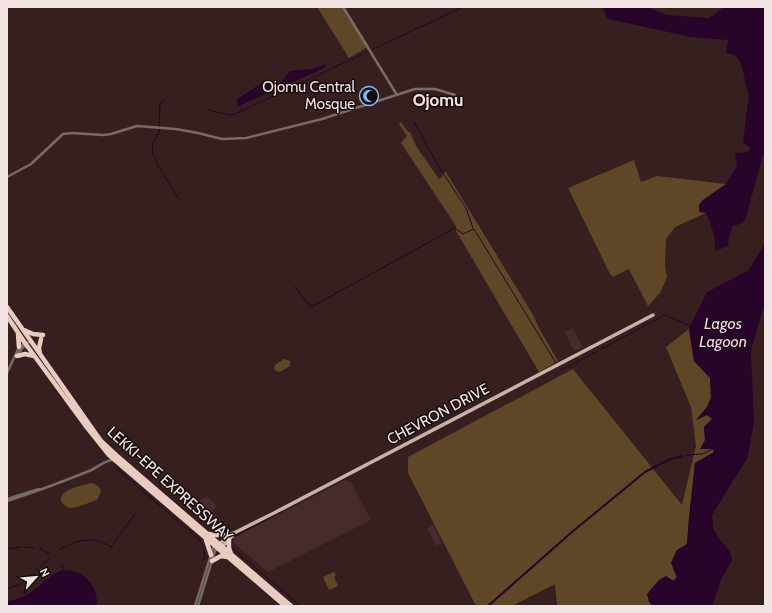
<svg xmlns="http://www.w3.org/2000/svg" width="772" height="613" font-family="Cabin,sans-serif">
  <style>
    .built { fill: #472a2b }
    .green { fill: #5e4627 }
    .water { fill: #28042a }
    .lines { fill: none; stroke-linecap: round; stroke-linejoin: round }
    .stream { stroke: #28042a; stroke-width: 1 }
    .canal { stroke: #28042a; stroke-width: 2 }
    .minor { stroke: #776b66; stroke-width: 2.5 }
    .major { stroke: #c8b1a6; stroke-width: 3.5 }
    .highway { stroke: #e9ccbf; stroke-width: 4.5 }
    .labels { text-anchor: middle; stroke-width: 3; stroke-linejoin: round; paint-order: stroke }
    .poi-label { font-size: 15px; fill: #f4e3e3; stroke: #170c0c; text-anchor: end }
    .street-label { font-size: 15px; fill: #f4e3e3; stroke: #170c0c }
    .water-label { font-size: 16px; font-style: italic; fill: #fbd3fa; stroke: #170c0c }
    .quarter-label { font-size: 17px; font-weight: bold; fill: #f4e3e3; stroke: #170c0c }
  </style>
  <rect width="100%" height="100%" fill="#371f1f"/>
  <path class="built" d="M 573,328 L 583,347 L 574,351 L 565,332 Z
    M 345,480 L 351,482 L 371,520 L 268,572 L 234,543 L 234,538 Z
    M 207,496 L 217,507 L 211,512 L 223,523 L 212,528 L 188,507 Z
    M 433,525 L 442,543 L 436,546 L 427,529 Z"/>
  <path class="green" d="M 317,7 L 344,7 L 369,46 L 349,58 Z
    M 401,122 L 408,132 L 410,132 L 416,146 L 439,179 L 442,177 L 443,173 L 446,172 L 532,313 L 539,328 L 558,361 L 539,372 L 456,231 L 456,226 L 401,143 L 407,136 L 399,124 Z
    M 634,160 L 641,182 L 657,176 L 726,184 L 703,200 L 706,213 L 675,227 L 666,239 L 665,264 L 667,277 L 660,293 L 648,306 L 629,269 L 613,277 L 610,274 L 568,188 Z
    M 689,329 L 694,361 L 710,378 L 711,398 L 707,407 L 697,420 L 707,415 L 712,419 L 704,427 L 705,440 L 701,449 L 713,449 L 714,452 L 695,463 L 689,518 L 687,544 L 677,550 L 671,563 L 677,577 L 649,601 L 653,606 L 557,606 L 555,584 L 512,606 L 476,606 L 408,473 L 408,457 L 573,369 L 682,505 L 696,446 L 691,407 L 666,347 Z
    M 284,359 L 290,361 L 290,366 L 280,372 L 276,371 L 274,368 L 276,364 Z
    M 92,483 C 97,485 100,487 101,492 L 97,500 C 90,502 77,508 70,508 C 67,507 64,505 62,503 C 55,490 84,485 92,483 Z
    M 334,572 L 336,576 L 334,577 L 338,586 L 329,590 L 323,577 Z"/>
  <path class="water" d="M 602,7 L 648,7 L 666,15 L 709,18 L 724,7 L 765,7 L 765,148 L 746,217 L 743,223 L 733,226 L 729,237 L 728,246 L 715,251 C 716,237 712,227 706,213 L 699,212 L 699,205 L 703,200 L 726,184 L 737,166 L 735,153 L 747,152 L 751,148 L 743,143 L 749,94 C 742,82 747,54 726,53 L 728,40 L 691,37 L 608,19 Z
    M 326,64 L 326,66 L 322,69 L 239,106 L 236,100 L 263,82 L 266,81 L 277,87 L 290,71 L 312,69 Z
    M 765,243 L 765,303 L 751,350 L 754,422 L 748,457 L 712,515 L 713,528 L 719,538 L 730,552 L 732,560 L 721,580 L 712,606 L 653,606 L 649,602 L 647,594 L 659,580 L 666,576 L 674,581 L 677,578 L 671,563 L 677,550 L 687,544 L 689,518 L 695,463 L 714,452 L 713,449 L 700,449 L 705,440 L 704,427 L 712,419 L 707,415 L 696,420 L 707,407 L 711,398 L 710,378 L 694,361 L 689,329 L 690,326 L 707,292 L 749,270 Z
    M 63,570 C 84,570 98,585 97,606 L 7,606 L 7,601 C 15,600 24,597 31,592 C 43,584 48,575 63,570 Z"/>
  <g class="lines">
    <path class="stream" d="M 164,100 L 160,103 L 159,132 L 153,143 L 152,152 L 159,167 L 179,199
      M 208,110 L 230,115 L 235,114 L 463,7
      M 414,122 L 439,167 L 466,208 L 473,228
      M 295,287 L 311,307 L 455,228 L 463,234 L 474,229 L 556,363
      M 560,368 L 562,370 L 665,315 L 690,326
      M 686,455 L 702,454 L 713,449
      M 115,467 L 200,540 C 204,547 206,554 203,561
      M 235,536 L 282,511
      M 232,537 L 231,547 L 300,606
      M 25,547 L 34,548
      M 7,549 L 21,547
      M 40,549 L 50,554
      M 59,550 C 76,540 94,535 111,547 L 135,514
      M 62,565 L 63,570
      M 7,589 L 21,584 L 49,559"/>
    <path class="canal" d="M 488,606 L 572,532 L 645,472 L 668,460 L 682,456"/>
    <path class="minor" d="M 343,7 L 397,95
      M 7,177 L 31,164 L 63,134 L 72,133 L 103,135 L 111,134 L 137,126 L 176,129 L 198,133 L 222,139 L 246,138 L 322,119 L 415,89 L 435,89 L 455,95
      M 17,356 L 23,347 L 27,346
      M 7,373 L 19,347 L 25,343 L 31,342
      M 7,499 L 39,489
      M 7,501 C 35,492 62,482 89,471 C 98,468 105,459 114,460
      M 195,606 L 213,548 L 215,547
      M 198,606 L 215,551 L 217,549"/>
    <path class="major" d="M 218,545 L 223,541 L 227,535 L 234,533 L 274,513 L 653,315
      M 220,548 L 225,544 L 234,534"/>
    <path class="highway" d="M 7,307 L 101,441 L 116,455 L 291,606
      M 7,316 L 25,343 L 85,425 L 109,455 L 285,606
      M 24,330 L 33,334 L 43,335
      M 18,334 L 19,347
      M 40,354 L 39,348 L 41,339
      M 17,356 L 25,354 L 34,356
      M 209,534 L 213,535 L 227,535
      M 206,540 L 211,555
      M 229,540 L 229,548 L 231,554
      M 212,561 L 221,556 L 227,557"/>
  </g>
  <defs>
    <g id="mosque-ring" transform="scale(1)"><circle r="9.5" fill="#170c0c" stroke="#7dbef9" stroke-width="1.5"/><path d="M3.5-4.9A6 6 0 1 0 3.5 4.9A5 5 0 1 1 3.5-4.9Z" fill="#7dbef9"/></g>
  </defs>
  <g fill-rule="evenodd">
    <use href="#mosque-ring" x="369" y="96"/>
  </g>
  <g class="labels">
    <g class="poi-label">
      <text x="355" y="92">Ojomu Central<tspan x="355" dy="17">Mosque</tspan></text>
    </g>
    <g class="street-label">
      <text transform="translate(438 414) rotate(-28)" y="5">CHEVRON DRIVE</text>
      <text transform="translate(170 484) rotate(42)" y="5">LEKKI-EPE EXPRESSWAY</text>
    </g>
    <g class="water-label">
      <text x="723" y="329">Lagos<tspan x="723" dy="18">Lagoon</tspan></text>
    </g>
    <g class="quarter-label">
      <text x="438" y="106">Ojomu</text>
    </g>
  </g>
  <rect width="772" height="613" fill="none" stroke="#f4e3e3" stroke-width="16"/>
  <g transform="translate(36 577) rotate(63)" stroke="#170c0c" stroke-width="3" paint-order="stroke">
  <path d="M0-3L7 15L0 10L-7 15Z" fill="#f4e3e3"/>
  <text y="-6" font-size="11" font-weight="bold" text-anchor="middle" fill="#f4e3e3">N</text>
  </g>
</svg>
